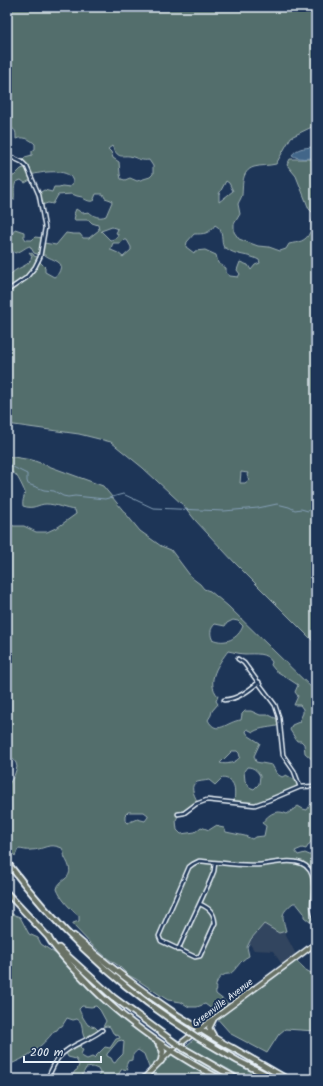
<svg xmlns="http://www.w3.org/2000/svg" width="323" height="1086" font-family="Kalam,sans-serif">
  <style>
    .built { fill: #33445e }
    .green { fill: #536e6c; stroke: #9eb0b2; fill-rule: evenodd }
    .water { fill: #426689; stroke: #849eb5 }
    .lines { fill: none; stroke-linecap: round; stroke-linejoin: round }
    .stream { stroke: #849eb5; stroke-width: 1 }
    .street-casing { stroke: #e8f1f8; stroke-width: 5.5 }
    .primary-casing { stroke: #e8f1f8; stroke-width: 7 }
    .highway-casing { stroke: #e8f1f8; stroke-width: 8 }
    .street { stroke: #1d3557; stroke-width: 2.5 }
    .primary { stroke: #697266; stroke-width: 4 }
    .highway { stroke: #697266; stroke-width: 4.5 }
    .highway-bridge-casing { stroke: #e8f1f8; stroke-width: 8; stroke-linecap: butt }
    .highway-bridge { stroke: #697266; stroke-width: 4.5 }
    .labels { text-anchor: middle; stroke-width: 4; stroke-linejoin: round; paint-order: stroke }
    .street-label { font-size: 10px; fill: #e8f1f8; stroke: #1d3557 }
  </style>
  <rect width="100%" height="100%" fill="#1d3557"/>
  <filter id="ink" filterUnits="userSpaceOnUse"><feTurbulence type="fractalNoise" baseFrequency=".025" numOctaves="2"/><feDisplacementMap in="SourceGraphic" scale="8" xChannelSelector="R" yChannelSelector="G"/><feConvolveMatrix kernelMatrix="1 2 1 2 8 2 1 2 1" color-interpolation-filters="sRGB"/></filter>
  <g filter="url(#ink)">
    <path class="built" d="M 264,923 L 279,933 L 284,932 L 297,956 L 283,966 L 273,951 L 254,950 L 249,943 Z"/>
    <path class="green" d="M 7,7 L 316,7 L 316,125 L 291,137 L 276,164 C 268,166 261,165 254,167 C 241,171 243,185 242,195 C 241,199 239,201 238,204 L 240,214 L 234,224 L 234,232 L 239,239 L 258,246 L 269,247 L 280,251 L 286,249 L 289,244 C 298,242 306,242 310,232 C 312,229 311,226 311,223 C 312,219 314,218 314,214 L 309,209 L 296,176 L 287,165 L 290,159 L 316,159 L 316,644 L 235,563 L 195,520 L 184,506 L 143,468 L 111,442 L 79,434 L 7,424 L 7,282 C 9,279 10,275 12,273 C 19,266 30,267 32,256 L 29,252 L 33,254 L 34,256 L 38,257 L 40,255 L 34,253 L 30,246 C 25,247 23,251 15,253 L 9,248 L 9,241 L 15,229 L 24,232 L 24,237 L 26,240 L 32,240 L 35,237 L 43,238 L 44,243 L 56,245 L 66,233 L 73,234 L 80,234 L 83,238 L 89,238 L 99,230 L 98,225 L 92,223 L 89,220 L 74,220 L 75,215 L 74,214 L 76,209 L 82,213 L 89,212 C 93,216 99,219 106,216 L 112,202 L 111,200 L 105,198 L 103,194 L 96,194 L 94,199 L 95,200 C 91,203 85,200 82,197 L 77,196 L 72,194 L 58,195 L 53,204 L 48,203 L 42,205 L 38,194 L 44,190 L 52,192 L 54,187 L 59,187 L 62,186 L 70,187 C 72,185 74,182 72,179 C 68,168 40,172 31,175 L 32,179 L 25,183 L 21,180 L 16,182 C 13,188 15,193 14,200 L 7,196 L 7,172 L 10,175 L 14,176 L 21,169 L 27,167 L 22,162 L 25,157 L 32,155 L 32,151 L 35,149 L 35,144 C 30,139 23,136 16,139 C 16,130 16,130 7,126 ZM 112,146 C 120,162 122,153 133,157 C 139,159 142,161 149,160 L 153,166 L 153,174 L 150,177 L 137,181 L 130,178 L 125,180 L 121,179 L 120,174 L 119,162 L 113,158 L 111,152 L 108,149 ZM 226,181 L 229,183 L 233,191 L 219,202 L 219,194 ZM 215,225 C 225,230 220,240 224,248 L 226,248 C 235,256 249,254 259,260 L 260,263 L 255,265 L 251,270 L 248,265 L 240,262 L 237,270 L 240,274 L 238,277 L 230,276 L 226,273 L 226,268 L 218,263 L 216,255 L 205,250 L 195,251 L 194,253 L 186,247 L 187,242 L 194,234 C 204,234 209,234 215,225 ZM 112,227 L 118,229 L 116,233 L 118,234 C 117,239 114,239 110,240 L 101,231 ZM 124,240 L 127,240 L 131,247 L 131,250 L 123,257 L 118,253 L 111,250 L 111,248 L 113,243 L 120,243 ZM 45,255 C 50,259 58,260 61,265 C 60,271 59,274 54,277 L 45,272 L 45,267 L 40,262 L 40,256 ZM 241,472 L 248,473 L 247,475 L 249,480 L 245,483 L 240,483 Z
      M 7,456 L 32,460 L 103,486 L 140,531 L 161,546 L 171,550 L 192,578 L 200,584 L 204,589 L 210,591 L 228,606 L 316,692 L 316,763 L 305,753 L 304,744 L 301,741 L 297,741 L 290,730 L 292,725 L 299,722 L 303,713 L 303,709 L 300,705 L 294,705 L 298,696 L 295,692 L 298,685 L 275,670 L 271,665 L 272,662 C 266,652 255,654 245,654 C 240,654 234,652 228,651 C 219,663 205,682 218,696 L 216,701 L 218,704 L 212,711 L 211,715 L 208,720 C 217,737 227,721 241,720 L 242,714 L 245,711 L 251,711 L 260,715 L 269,715 L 275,718 L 279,718 L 280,725 C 271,728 261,727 253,732 L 247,729 L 246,732 L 249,736 L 260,743 L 254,756 L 256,762 L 272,765 L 277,774 L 282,777 L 286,775 L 297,781 L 299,786 L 260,803 L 249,804 L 234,803 C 235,791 237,779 222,778 L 215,785 L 209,780 C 205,781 198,781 195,783 C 189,788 196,798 198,803 L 184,814 L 179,814 L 176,820 L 177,830 L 181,834 L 195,832 L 201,827 L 209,830 L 217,825 L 219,827 L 224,828 L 226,832 L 245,836 L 252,839 L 255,837 L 264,836 L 266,826 L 262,823 C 269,814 276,809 287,814 L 298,806 L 303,809 L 307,810 L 311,804 L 316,804 L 316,837 L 314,837 L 306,849 L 302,848 L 295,851 L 298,855 L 305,853 L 312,856 L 316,856 L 316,908 L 314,909 L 313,917 L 310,922 L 304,917 L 304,913 L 296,903 L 293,903 C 280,914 282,915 286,931 L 279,933 L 264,924 L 251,939 L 247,947 L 249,956 C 239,961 237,969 230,974 C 229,974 225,974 224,975 C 216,978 215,987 216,994 L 230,1005 L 294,958 L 304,969 L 311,973 L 316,971 L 316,976 L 314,977 L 316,980 L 316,1031 L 285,1029 L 279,1034 L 267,1053 L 231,1034 L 215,1016 L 216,1015 L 213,1010 L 205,1004 L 197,1007 L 189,1007 L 181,1002 L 168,1000 L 163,997 L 136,979 L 128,975 L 119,966 L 107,958 L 91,944 L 73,925 L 73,923 L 79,921 L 79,916 C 71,910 60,898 57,889 C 58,884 61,882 65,879 C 73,873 69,865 65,858 C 64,855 64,851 62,848 C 48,842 44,850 31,850 C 26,851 23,849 18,849 L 15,856 L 7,846 L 7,787 L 14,776 L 17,767 L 16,763 L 7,751 L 7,524 L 14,526 L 24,526 L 36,532 L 47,532 L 58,527 L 76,514 L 75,510 C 65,509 56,504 46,504 C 38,504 34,510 23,506 C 22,501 24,498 25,493 C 25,491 18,477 16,475 C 14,473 10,471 7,470 ZM 233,620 L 238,621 L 243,626 C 238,639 225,645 212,639 C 210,633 210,629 215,624 L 225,626 L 227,623 ZM 232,751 L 237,751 L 239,753 L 240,757 C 236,763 226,765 220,763 ZM 247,767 C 253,767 257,770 260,776 L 259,784 L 254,789 L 249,787 L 248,784 L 245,781 L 244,771 ZM 128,812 L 144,812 L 148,815 L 148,817 L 145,821 L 137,819 L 127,823 L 125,821 L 125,815 Z
      M 7,908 L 9,913 L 20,917 L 29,934 L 38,938 L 41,944 L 56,954 L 85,982 L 142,1028 L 170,1046 L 174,1051 L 183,1056 L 181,1051 L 228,1079 L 224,1079 L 216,1075 L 221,1079 L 140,1079 L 150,1070 L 144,1054 L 138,1050 C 134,1053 132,1055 132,1060 L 128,1061 L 126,1066 L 128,1070 L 123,1069 L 121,1070 L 116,1079 L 104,1079 L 100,1077 L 98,1077 L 100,1073 L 98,1069 L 93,1067 L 86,1068 L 80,1079 L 70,1079 L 75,1071 L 77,1070 L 79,1065 L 76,1059 L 68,1057 L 65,1051 L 79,1043 L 81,1049 L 83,1050 L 81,1054 L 83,1057 L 87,1059 L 92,1057 L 94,1058 L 105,1047 L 110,1048 L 116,1039 L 120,1038 L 119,1036 L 113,1033 L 110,1027 L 107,1026 L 103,1027 L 106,1021 L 100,1010 L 96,1006 L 91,1007 L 82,1006 L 79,1009 C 80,1013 85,1021 88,1025 L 95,1027 L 99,1031 L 85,1039 C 80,1031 85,1023 77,1019 L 73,1020 L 67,1018 L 62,1026 L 59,1027 L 57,1030 L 54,1031 C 43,1046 25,1060 7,1065 ZM 122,1040 L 124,1042 L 123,1054 L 118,1059 L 115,1063 L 113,1062 L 111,1058 L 107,1056 L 107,1054 L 118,1041 Z
      M 202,1035 L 209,1037 L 273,1073 L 231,1052 Z
      M 194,1039 L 232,1062 L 266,1079 L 246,1079 L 186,1046 Z"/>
    <path class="water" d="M 312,147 L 316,148 L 316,158 C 308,158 298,160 292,155 C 297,148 304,148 312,147 Z"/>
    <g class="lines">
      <path class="stream" d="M 7,459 L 11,466 L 27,474 L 27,481 L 28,484 L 44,490 L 54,491 L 63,496 L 68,497 L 75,496 L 105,499 L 123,494 L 153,508 L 224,511 L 258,508 L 277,504 L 289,507 L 295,510 L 301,509 L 308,511 L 311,509 L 313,498 L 316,495"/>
      <g class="street-casing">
        <path id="street" d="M 7,155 L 22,162 L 27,167 L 39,195 L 45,228 L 40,257 L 35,267 L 26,278 L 7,291
          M 238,659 L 244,663 L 275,705 L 279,717 L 283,755 L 294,771 L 300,787
          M 224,700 C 238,699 248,691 259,682
          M 178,814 L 184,813 L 196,804 L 207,800 L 255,805 L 269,800 L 300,787 L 316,786
          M 200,904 C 209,908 214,912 215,923 L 200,956 L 195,957 L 161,941 L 159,936 L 189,867 L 193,864 L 199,861 C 216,862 233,865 251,865 C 266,866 281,859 296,862 C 304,863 309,867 312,875 C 317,890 308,905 316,919
          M 178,950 L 210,881 L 214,871 L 215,863
          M 47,1079 C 51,1072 54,1063 59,1057 C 70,1044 89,1041 102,1030"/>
      </g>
      <g class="primary-casing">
        <path id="primary" d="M 143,1079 L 171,1051 L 189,1037 L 316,943"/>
      </g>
      <g class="highway-casing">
        <path id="highway" d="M 7,862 C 57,929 118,986 188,1031
          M 7,893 L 49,938
          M 74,936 C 107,965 142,991 179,1016 C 197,1027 215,1039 234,1049
          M 48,937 C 56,951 68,962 79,974 C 119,1018 167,1051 220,1079
          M 59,948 L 113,997 L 174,1042
          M 213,1020 L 209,1028 L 213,1035
          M 197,1037 L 238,1061 L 275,1079
          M 159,1045 L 163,1051 L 161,1061
          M 183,1048 L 237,1079
          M 233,1048 L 287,1079"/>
      </g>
      <use href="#street" class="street"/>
      <use href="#primary" class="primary"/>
      <use href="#highway" class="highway"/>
      <g class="highway-bridge-casing">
        <path id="highway-bridge" d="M 188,1031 L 197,1037
          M 174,1042 L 183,1048"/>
      </g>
      <use href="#highway-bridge" class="highway-bridge"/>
    </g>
  </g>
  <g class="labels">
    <g class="street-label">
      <text transform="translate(222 1002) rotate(-37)" y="4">Greenville Avenue</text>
    </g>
  </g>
  <rect width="323" height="1086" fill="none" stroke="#1d3557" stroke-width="24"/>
  <rect x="12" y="12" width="299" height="1062" fill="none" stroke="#e8f1f8" stroke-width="1.5" filter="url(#ink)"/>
  <path d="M24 1056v6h77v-6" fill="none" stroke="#e8f1f8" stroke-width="2"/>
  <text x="30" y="1056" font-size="12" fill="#e8f1f8" stroke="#1d3557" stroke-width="3" paint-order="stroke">200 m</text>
</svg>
